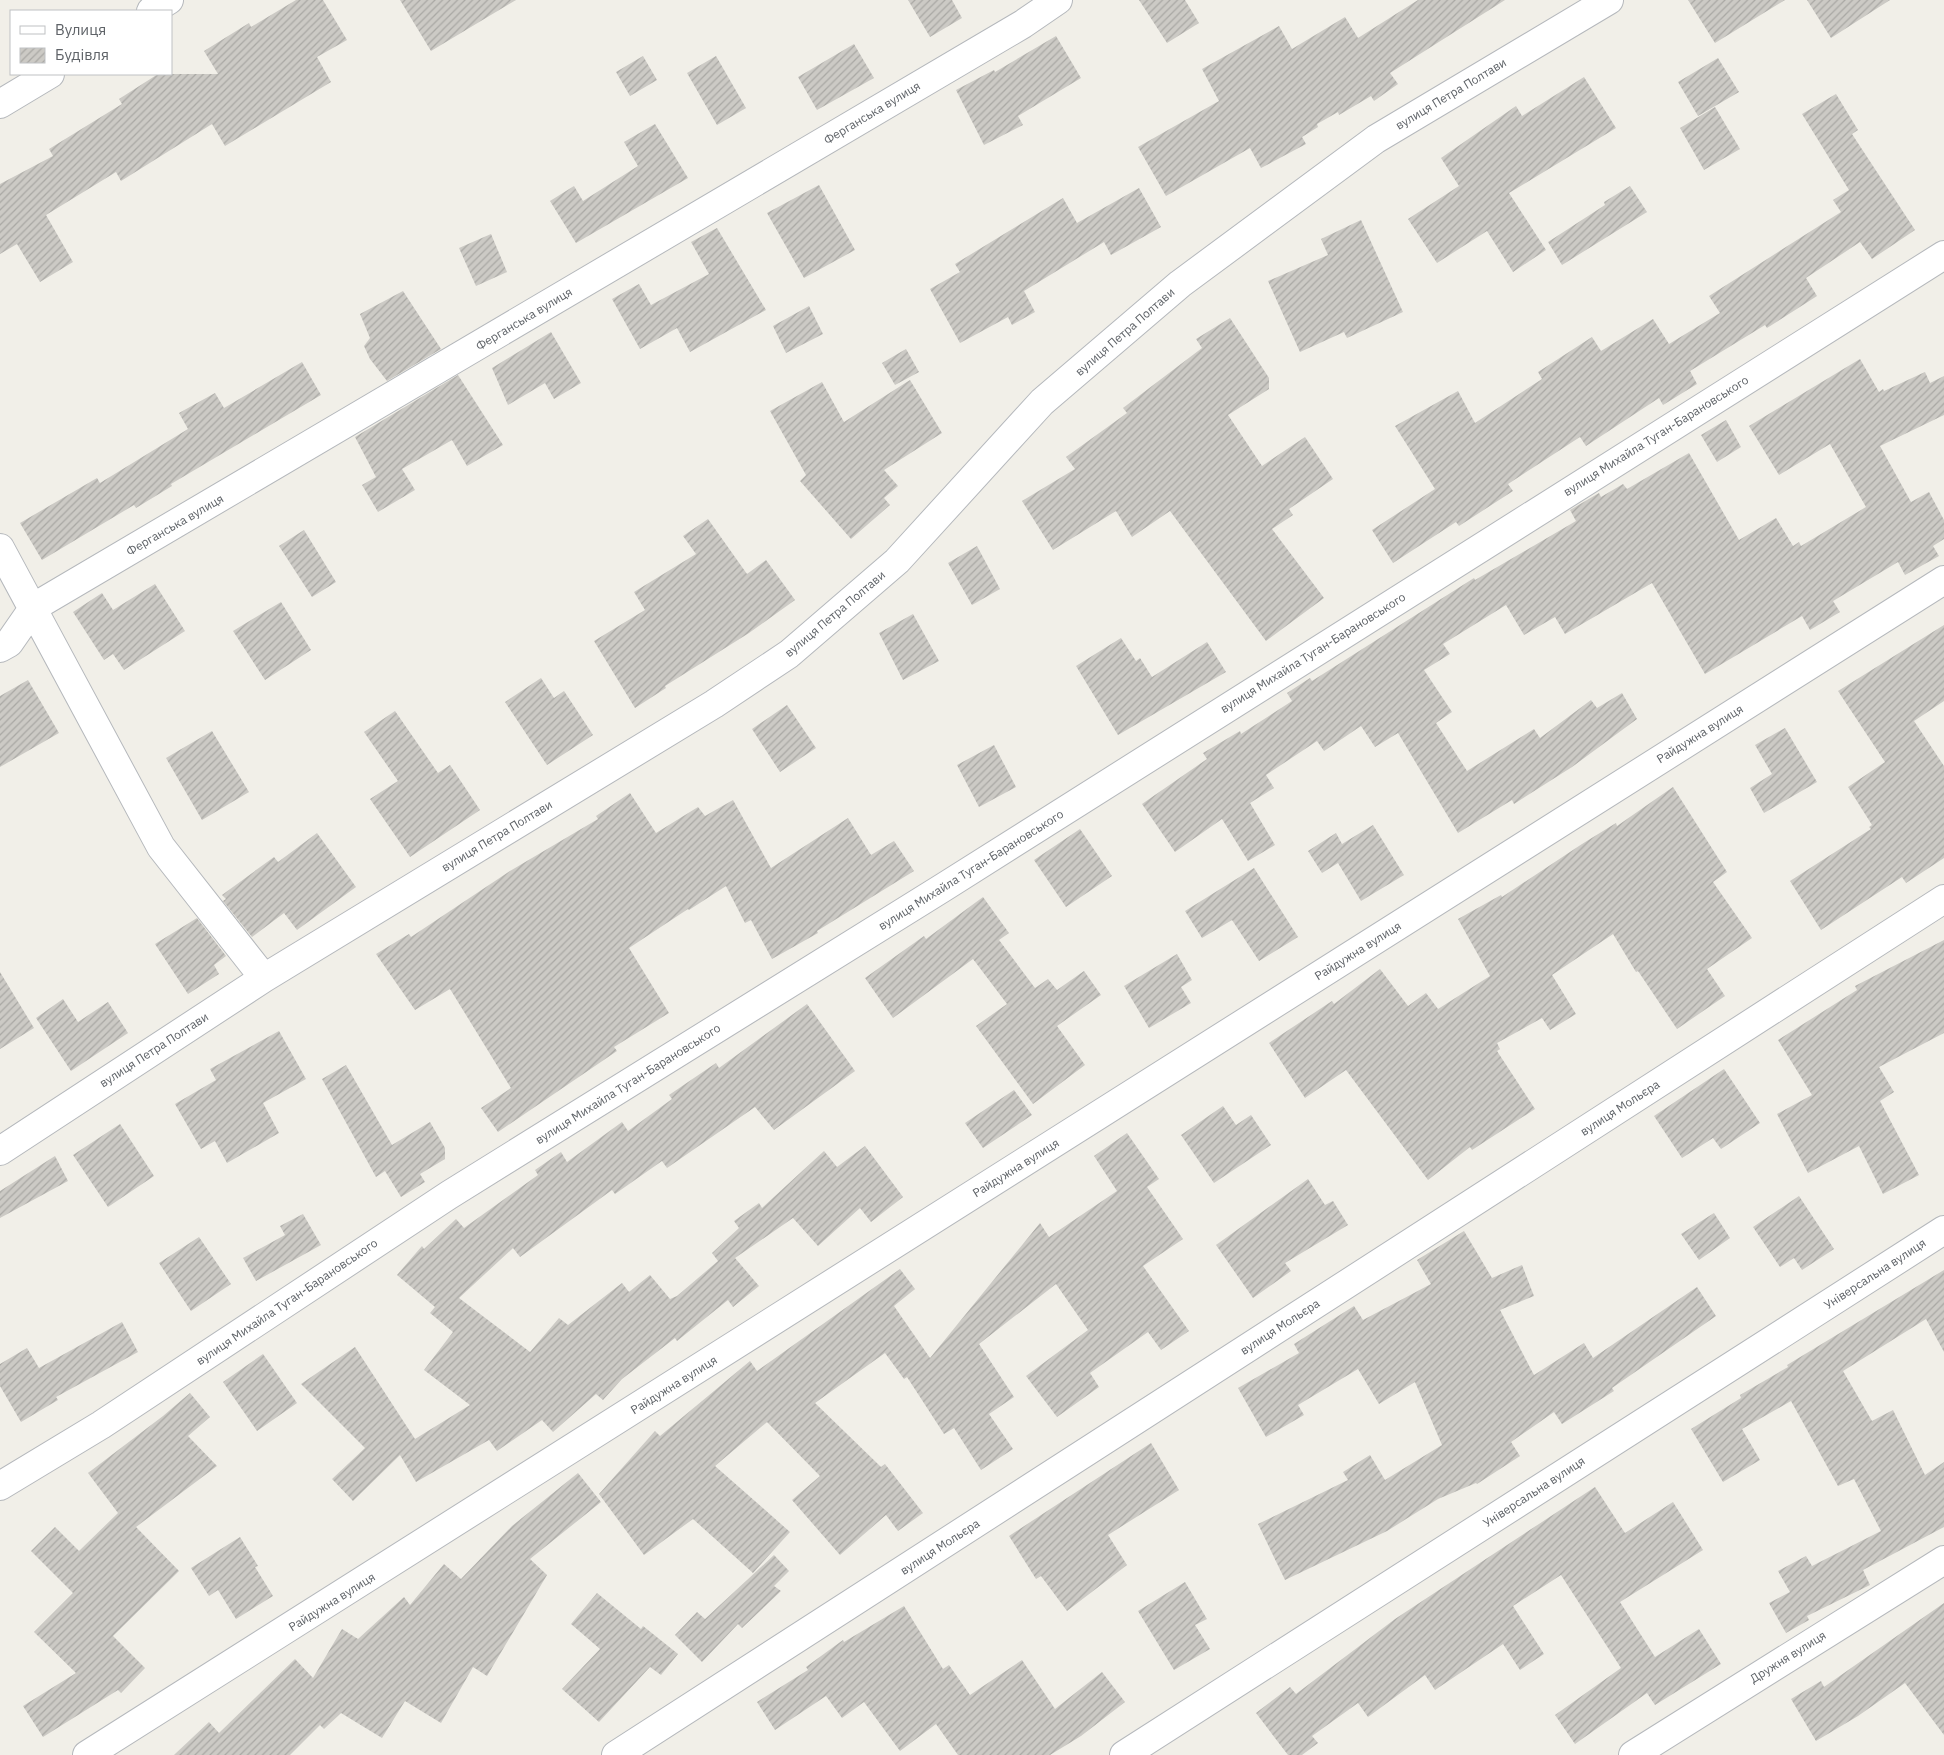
<svg xmlns="http://www.w3.org/2000/svg" width="1944" height="1755" font-family="'IBM Plex Sans',sans-serif">
  <style>
    .building { fill: url(#building-hatch) }
    .lines { fill: none; stroke-linecap: round; stroke-linejoin: round }
    .minor-casing { stroke: #b5b8bc; stroke-width: 30 }
    .minor { stroke: #fff; stroke-width: 28 }
    .labels { text-anchor: middle; stroke-width: 4; stroke-linejoin: round; paint-order: stroke }
    .street-label { font-size: 12px; fill: #5f6368; stroke: #fff }
  </style>
  <defs>
    <pattern id="building-hatch" width="6" height="6" patternUnits="userSpaceOnUse" patternTransform="scale(1.25)"><rect width="6" height="6" fill="#cccac5"/><path d="M-1 1l2-2M0 6l6-6M5 7l2-2" fill="none" stroke="#a9a8a4"/></pattern>
  </defs>
  <rect width="100%" height="100%" fill="#f1efe8"/>
  <path class="building" d="M 296,0 L 323,0 L 347,40 L 317,57 L 331,82 L 225,146 L 212,124 L 121,181 L 116,172 L 46,215 L 73,262 L 40,282 L 17,244 L 0,254 L 0,184 L 53,156 L 49,149 L 122,104 L 119,99 L 158,74 L 218,74 L 204,51 L 249,23 L 251,27 Z
    M 400,0 L 516,0 L 431,51 Z
    M 908,0 L 952,0 L 962,18 L 930,37 Z
    M 1139,0 L 1185,0 L 1199,23 L 1167,43 Z
    M 1418,0 L 1505,0 L 1390,73 L 1398,84 L 1374,101 L 1371,96 L 1339,115 L 1338,112 L 1317,124 L 1318,127 L 1302,137 L 1306,144 L 1261,168 L 1250,148 L 1166,196 L 1138,147 L 1219,101 L 1202,69 L 1279,26 L 1292,49 L 1345,17 L 1358,38 Z
    M 1688,0 L 1785,0 L 1715,43 Z
    M 1807,0 L 1890,0 L 1831,38 Z
    M 1056,36 L 1081,78 L 1018,116 L 1023,125 L 984,145 L 956,90 L 994,70 L 995,72 Z
    M 854,44 L 874,78 L 817,110 L 798,77 Z
    M 643,56 L 657,80 L 630,96 L 616,72 Z
    M 716,56 L 746,108 L 717,125 L 687,73 Z
    M 1718,58 L 1739,92 L 1698,116 L 1678,82 Z
    M 1584,77 L 1616,128 L 1509,193 L 1546,250 L 1513,272 L 1487,231 L 1437,263 L 1408,219 L 1459,186 L 1441,158 L 1516,106 L 1522,116 Z
    M 1836,94 L 1858,130 L 1852,134 L 1915,230 L 1872,259 L 1860,242 L 1806,278 L 1817,296 L 1767,328 L 1765,325 L 1690,371 L 1697,384 L 1663,405 L 1659,398 L 1586,446 L 1580,437 L 1508,484 L 1513,491 L 1459,526 L 1456,522 L 1393,563 L 1372,530 L 1435,489 L 1395,426 L 1458,391 L 1475,423 L 1542,379 L 1538,372 L 1592,337 L 1601,351 L 1653,319 L 1669,344 L 1720,313 L 1709,296 L 1841,212 L 1833,200 L 1849,190 L 1802,114 Z
    M 1715,107 L 1740,149 L 1704,170 L 1680,128 Z
    M 655,124 L 688,178 L 576,243 L 550,201 L 574,186 L 583,201 L 638,166 L 624,142 Z
    M 819,185 L 855,250 L 804,278 L 767,213 Z
    M 1630,186 L 1647,212 L 1562,265 L 1548,242 L 1605,205 L 1604,202 Z
    M 1139,188 L 1161,227 L 1111,255 L 1104,242 L 1024,291 L 1035,312 L 1012,325 L 1008,317 L 960,343 L 930,289 L 960,272 L 955,264 L 1063,198 L 1077,223 Z
    M 1361,220 L 1403,312 L 1347,338 L 1344,332 L 1300,352 L 1268,281 L 1328,255 L 1321,239 Z
    M 717,228 L 766,310 L 690,352 L 677,328 L 640,349 L 612,299 L 639,284 L 651,305 L 709,274 L 691,242 Z
    M 491,234 L 507,272 L 476,286 L 459,248 Z
    M 403,291 L 441,349 L 387,381 L 370,359 L 364,346 L 370,338 L 360,314 Z
    M 809,306 L 823,334 L 786,353 L 773,326 Z
    M 1230,318 L 1269,378 L 1269,389 L 1228,415 L 1262,466 L 1305,437 L 1333,479 L 1289,509 L 1293,515 L 1272,529 L 1324,598 L 1266,641 L 1170,511 L 1132,537 L 1116,511 L 1053,550 L 1022,501 L 1075,469 L 1066,457 L 1127,413 L 1123,408 L 1202,348 L 1196,339 Z
    M 551,332 L 581,383 L 554,399 L 545,383 L 508,405 L 492,368 Z
    M 906,349 L 919,372 L 895,385 L 882,363 Z
    M 1860,359 L 1879,392 L 1883,389 L 1884,391 L 1925,372 L 1930,383 L 1944,376 L 1944,415 L 1880,446 L 1911,502 L 1929,492 L 1944,520 L 1944,539 L 1933,546 L 1939,556 L 1905,575 L 1898,562 L 1833,601 L 1840,612 L 1810,630 L 1802,616 L 1705,674 L 1652,583 L 1565,634 L 1555,617 L 1524,635 L 1506,605 L 1443,644 L 1450,654 L 1424,670 L 1452,712 L 1436,723 L 1467,771 L 1534,729 L 1540,738 L 1591,700 L 1597,708 L 1622,693 L 1637,719 L 1572,767 L 1514,804 L 1512,800 L 1458,833 L 1398,733 L 1375,747 L 1361,726 L 1324,751 L 1317,741 L 1266,775 L 1274,788 L 1250,803 L 1275,845 L 1248,861 L 1222,819 L 1175,852 L 1142,804 L 1207,759 L 1203,753 L 1240,731 L 1241,734 L 1292,701 L 1287,693 L 1310,678 L 1312,681 L 1474,578 L 1475,580 L 1576,521 L 1570,510 L 1599,493 L 1601,497 L 1623,484 L 1627,489 L 1689,453 L 1739,540 L 1776,518 L 1793,546 L 1799,542 L 1801,546 L 1866,507 L 1830,444 L 1779,475 L 1749,426 Z
    M 302,362 L 321,395 L 171,484 L 172,486 L 136,508 L 134,505 L 42,560 L 20,523 L 97,478 L 100,483 L 188,429 L 179,413 L 215,393 L 224,408 Z
    M 458,375 L 503,445 L 467,466 L 452,440 L 402,469 L 415,490 L 378,512 L 362,485 L 376,477 L 355,437 Z
    M 910,380 L 942,433 L 884,470 L 898,486 L 884,498 L 890,505 L 851,539 L 800,481 L 806,475 L 770,411 L 822,382 L 844,422 Z
    M 1726,420 L 1741,447 L 1717,462 L 1701,435 Z
    M 708,519 L 747,574 L 766,560 L 795,600 L 749,633 L 665,686 L 666,688 L 635,708 L 594,641 L 645,610 L 634,592 L 696,554 L 683,536 Z
    M 304,530 L 336,582 L 312,597 L 279,546 Z
    M 977,546 L 1000,589 L 972,605 L 948,563 Z
    M 155,584 L 185,631 L 124,670 L 113,654 L 104,660 L 73,612 L 102,593 L 113,610 Z
    M 281,602 L 311,650 L 265,680 L 233,631 Z
    M 913,614 L 939,661 L 903,680 L 879,633 Z
    M 1944,625 L 1944,701 L 1914,721 L 1944,766 L 1944,858 L 1906,883 L 1902,877 L 1821,930 L 1790,881 L 1871,829 L 1869,827 L 1872,825 L 1848,787 L 1885,762 L 1838,691 Z
    M 1121,638 L 1136,661 L 1140,658 L 1152,677 L 1207,642 L 1226,672 L 1118,735 L 1076,666 Z
    M 541,678 L 554,698 L 564,691 L 593,735 L 547,765 L 505,702 Z
    M 28,680 L 59,733 L 0,767 L 0,696 Z
    M 787,705 L 816,748 L 780,772 L 752,729 Z
    M 395,711 L 438,773 L 450,765 L 480,810 L 410,857 L 370,799 L 398,781 L 364,732 Z
    M 1785,728 L 1817,782 L 1764,813 L 1750,788 L 1772,774 L 1755,745 Z
    M 212,731 L 249,792 L 202,820 L 166,758 Z
    M 994,745 L 1016,787 L 979,807 L 957,765 Z
    M 1673,787 L 1727,872 L 1713,882 L 1752,938 L 1707,969 L 1725,996 L 1677,1029 L 1638,971 L 1636,972 L 1613,934 L 1552,975 L 1576,1014 L 1550,1030 L 1542,1018 L 1497,1043 L 1500,1049 L 1497,1051 L 1535,1109 L 1472,1150 L 1470,1147 L 1428,1180 L 1346,1070 L 1305,1098 L 1269,1043 L 1332,1001 L 1334,1004 L 1380,969 L 1408,1006 L 1426,993 L 1438,1009 L 1490,976 L 1458,919 L 1501,895 L 1502,897 L 1582,844 L 1616,823 L 1617,826 Z
    M 630,793 L 656,833 L 698,807 L 705,816 L 733,800 L 771,868 L 848,818 L 871,855 L 894,841 L 914,871 L 817,931 L 818,933 L 772,959 L 751,920 L 745,923 L 726,886 L 689,910 L 688,909 L 629,948 L 669,1013 L 614,1047 L 617,1051 L 498,1132 L 481,1108 L 511,1088 L 450,989 L 415,1010 L 376,954 L 409,934 L 411,937 L 510,871 L 598,819 L 596,816 Z
    M 1373,825 L 1404,875 L 1361,901 L 1338,863 L 1322,873 L 1308,851 L 1336,833 L 1342,844 Z
    M 1080,829 L 1112,876 L 1066,907 L 1034,860 Z
    M 317,833 L 356,887 L 297,930 L 284,913 L 252,937 L 223,901 L 226,899 L 222,895 L 274,857 L 278,862 Z
    M 1254,868 L 1298,937 L 1259,961 L 1232,920 L 1202,938 L 1185,911 Z
    M 983,897 L 1009,933 L 999,940 L 1035,988 L 1048,979 L 1057,990 L 1084,971 L 1101,995 L 1057,1026 L 1085,1065 L 1033,1104 L 976,1026 L 1007,1004 L 973,959 L 893,1018 L 865,978 L 924,936 L 926,939 Z
    M 197,918 L 226,956 L 214,965 L 219,974 L 188,994 L 155,944 Z
    M 1944,940 L 1944,1033 L 1879,1067 L 1894,1092 L 1880,1101 L 1919,1175 L 1883,1194 L 1859,1146 L 1808,1173 L 1777,1114 L 1812,1095 L 1778,1040 L 1857,990 L 1855,986 Z
    M 1177,954 L 1192,980 L 1181,987 L 1191,1003 L 1149,1028 L 1124,986 Z
    M 0,972 L 34,1028 L 0,1049 Z
    M 63,999 L 78,1022 L 108,1002 L 128,1033 L 71,1071 L 36,1018 Z
    M 807,1004 L 855,1071 L 774,1130 L 755,1107 L 667,1168 L 662,1161 L 615,1194 L 612,1190 L 520,1257 L 513,1248 L 459,1298 L 530,1352 L 559,1318 L 568,1325 L 622,1283 L 629,1292 L 650,1275 L 670,1299 L 677,1296 L 718,1261 L 712,1253 L 739,1228 L 734,1221 L 759,1203 L 762,1208 L 824,1151 L 837,1167 L 865,1146 L 903,1197 L 871,1222 L 860,1208 L 818,1246 L 793,1218 L 735,1258 L 759,1286 L 733,1307 L 728,1300 L 677,1341 L 675,1338 L 622,1379 L 603,1400 L 596,1394 L 553,1432 L 542,1420 L 497,1451 L 489,1440 L 416,1482 L 400,1455 L 353,1501 L 332,1479 L 365,1448 L 301,1384 L 355,1347 L 415,1439 L 470,1405 L 424,1370 L 453,1332 L 430,1313 L 435,1307 L 397,1275 L 422,1246 L 424,1249 L 456,1219 L 464,1228 L 538,1175 L 535,1170 L 561,1152 L 567,1162 L 622,1122 L 628,1131 L 672,1099 L 669,1095 L 716,1063 L 719,1068 Z
    M 279,1031 L 306,1079 L 263,1103 L 279,1133 L 227,1163 L 215,1141 L 201,1149 L 175,1104 L 216,1080 L 210,1069 Z
    M 346,1065 L 392,1145 L 430,1122 L 445,1148 L 445,1159 L 420,1174 L 425,1182 L 401,1197 L 385,1171 L 376,1177 L 322,1079 Z
    M 1724,1069 L 1760,1123 L 1721,1149 L 1713,1138 L 1682,1158 L 1654,1116 Z
    M 1014,1090 L 1032,1115 L 983,1148 L 965,1123 Z
    M 1223,1106 L 1236,1125 L 1251,1115 L 1271,1145 L 1214,1183 L 1181,1135 Z
    M 120,1124 L 154,1176 L 108,1207 L 73,1155 Z
    M 1127,1133 L 1159,1179 L 1147,1187 L 1183,1239 L 1143,1266 L 1189,1331 L 1161,1350 L 1148,1332 L 1090,1373 L 1099,1387 L 1057,1417 L 1026,1376 L 1088,1330 L 1056,1284 L 979,1344 L 1014,1397 L 989,1414 L 1013,1449 L 981,1470 L 954,1428 L 944,1434 L 907,1377 L 904,1379 L 885,1353 L 815,1403 L 881,1467 L 885,1464 L 923,1513 L 898,1531 L 886,1515 L 840,1555 L 792,1500 L 820,1476 L 767,1422 L 715,1466 L 790,1532 L 753,1573 L 693,1519 L 644,1555 L 599,1494 L 655,1431 L 660,1436 L 750,1361 L 757,1371 L 900,1269 L 915,1289 L 894,1306 L 930,1358 L 1040,1223 L 1049,1237 L 1117,1191 L 1094,1156 Z
    M 55,1156 L 68,1181 L 0,1218 L 0,1191 Z
    M 1308,1179 L 1325,1205 L 1333,1201 L 1348,1225 L 1285,1263 L 1291,1271 L 1253,1298 L 1216,1245 Z
    M 1799,1196 L 1834,1249 L 1802,1270 L 1794,1258 L 1780,1267 L 1753,1227 Z
    M 1714,1213 L 1730,1238 L 1699,1260 L 1681,1234 Z
    M 303,1214 L 321,1245 L 256,1281 L 243,1258 L 285,1235 L 280,1226 Z
    M 1464,1231 L 1492,1278 L 1522,1265 L 1534,1296 L 1500,1310 L 1534,1375 L 1584,1343 L 1593,1358 L 1697,1287 L 1716,1316 L 1612,1388 L 1614,1391 L 1562,1424 L 1554,1412 L 1511,1442 L 1520,1456 L 1477,1484 L 1476,1483 L 1438,1499 L 1387,1531 L 1285,1580 L 1258,1524 L 1348,1480 L 1343,1472 L 1370,1455 L 1385,1480 L 1442,1445 L 1415,1382 L 1379,1404 L 1358,1369 L 1298,1405 L 1304,1415 L 1266,1437 L 1238,1388 L 1299,1353 L 1294,1344 L 1354,1306 L 1363,1320 L 1431,1284 L 1417,1260 Z
    M 199,1237 L 231,1284 L 191,1311 L 159,1263 Z
    M 1944,1270 L 1944,1352 L 1926,1319 L 1843,1371 L 1872,1421 L 1893,1410 L 1925,1475 L 1944,1462 L 1944,1527 L 1863,1570 L 1870,1585 L 1807,1616 L 1809,1620 L 1786,1633 L 1769,1603 L 1790,1592 L 1778,1571 L 1806,1556 L 1812,1566 L 1881,1531 L 1854,1479 L 1838,1486 L 1791,1401 L 1742,1429 L 1760,1460 L 1723,1482 L 1691,1429 L 1741,1398 L 1740,1395 L 1788,1367 L 1787,1365 Z
    M 122,1322 L 138,1352 L 56,1397 L 58,1400 L 21,1422 L 0,1386 L 0,1364 L 27,1348 L 39,1368 Z
    M 263,1354 L 297,1403 L 257,1431 L 223,1382 Z
    M 190,1393 L 210,1417 L 188,1436 L 217,1466 L 136,1527 L 179,1571 L 113,1636 L 145,1668 L 121,1693 L 118,1690 L 43,1737 L 23,1706 L 76,1673 L 34,1632 L 73,1593 L 31,1551 L 55,1527 L 79,1551 L 118,1513 L 88,1473 L 163,1416 Z
    M 1151,1443 L 1179,1490 L 1108,1535 L 1127,1565 L 1067,1611 L 1041,1576 L 1036,1579 L 1009,1536 Z
    M 578,1473 L 601,1502 L 530,1559 L 547,1575 L 487,1676 L 473,1667 L 441,1723 L 405,1701 L 382,1738 L 341,1713 L 324,1729 L 320,1725 L 290,1755 L 174,1755 L 209,1722 L 219,1733 L 295,1659 L 313,1678 L 342,1629 L 358,1639 L 404,1597 L 410,1605 L 444,1564 L 461,1579 L 512,1526 Z
    M 1595,1487 L 1625,1533 L 1673,1502 L 1703,1550 L 1620,1602 L 1655,1657 L 1699,1629 L 1721,1664 L 1655,1705 L 1647,1693 L 1575,1744 L 1555,1715 L 1621,1668 L 1561,1575 L 1513,1606 L 1544,1654 L 1520,1670 L 1503,1644 L 1435,1690 L 1425,1675 L 1368,1717 L 1358,1703 L 1312,1736 L 1318,1743 L 1302,1755 L 1288,1755 L 1256,1713 L 1290,1687 L 1296,1694 L 1395,1619 Z
    M 240,1537 L 258,1566 L 255,1567 L 273,1596 L 236,1619 L 218,1590 L 209,1596 L 191,1568 Z
    M 774,1555 L 789,1571 L 774,1586 L 781,1591 L 742,1628 L 738,1624 L 702,1662 L 675,1635 L 697,1612 L 705,1619 Z
    M 1185,1582 L 1207,1619 L 1195,1625 L 1210,1649 L 1174,1670 L 1138,1611 Z
    M 597,1593 L 641,1629 L 643,1626 L 678,1654 L 661,1675 L 650,1667 L 599,1722 L 562,1689 L 600,1649 L 571,1624 Z
    M 1944,1603 L 1944,1735 L 1905,1683 L 1858,1716 L 1816,1741 L 1791,1699 L 1821,1681 L 1824,1687 Z
    M 904,1606 L 943,1669 L 949,1665 L 970,1695 L 1022,1660 L 1055,1709 L 1102,1672 L 1125,1702 L 1081,1736 L 1050,1755 L 958,1755 L 936,1724 L 900,1751 L 864,1702 L 842,1718 L 826,1696 L 775,1730 L 757,1702 L 808,1670 L 806,1667 L 843,1640 L 844,1642 Z"/>
  <g class="lines">
    <g class="minor-casing">
      <path id="minor" d="M 151,11 L 169,0
        M 0,104 L 50,74
        M 0,548 L 161,847 L 264,978
        M 0,648 L 9,643 L 34,607 L 1023,24 L 1058,0
        M 0,1151 L 264,978 L 714,704 L 789,654 L 897,561 L 1042,402 L 1180,284 L 1376,139 L 1609,0
        M 0,1486 L 101,1425 L 449,1195 L 944,887 L 1944,255
        M 87,1755 L 1944,580
        M 616,1755 L 1944,899
        M 1124,1755 L 1944,1230
        M 1633,1755 L 1944,1560"/>
    </g>
    <use href="#minor" class="minor"/>
  </g>
  <g class="labels">
    <g class="street-label">
      <text transform="translate(1451 94) rotate(-31)" y="4">вулиця Петра Полтави</text>
      <text transform="translate(872 113) rotate(-31)" y="4">Ферганська вулиця</text>
      <text transform="translate(524 319) rotate(-31)" y="4">Ферганська вулиця</text>
      <text transform="translate(1125 332) rotate(-41)" y="4">вулиця Петра Полтави</text>
      <text transform="translate(1656 436) rotate(-32)" y="4">вулиця Михайла Туган-Барановського</text>
      <text transform="translate(175 525) rotate(-30)" y="4">Ферганська вулиця</text>
      <text transform="translate(835 614) rotate(-40)" y="4">вулиця Петра Полтави</text>
      <text transform="translate(1313 653) rotate(-32)" y="4">вулиця Михайла Туган-Барановського</text>
      <text transform="translate(1700 734) rotate(-32)" y="4">Райдужна вулиця</text>
      <text transform="translate(497 836) rotate(-31)" y="4">вулиця Петра Полтави</text>
      <text transform="translate(971 870) rotate(-32)" y="4">вулиця Михайла Туган-Барановського</text>
      <text transform="translate(1358 951) rotate(-32)" y="4">Райдужна вулиця</text>
      <text transform="translate(154 1050) rotate(-33)" y="4">вулиця Петра Полтави</text>
      <text transform="translate(628 1084) rotate(-32)" y="4">вулиця Михайла Туган-Барановського</text>
      <text transform="translate(1620 1108) rotate(-33)" y="4">вулиця Мольєра</text>
      <text transform="translate(1016 1168) rotate(-32)" y="4">Райдужна вулиця</text>
      <text transform="translate(1875 1274) rotate(-33)" y="4">Універсальна вулиця</text>
      <text transform="translate(287 1302) rotate(-34)" y="4">вулиця Михайла Туган-Барановського</text>
      <text transform="translate(1280 1327) rotate(-33)" y="4">вулиця Мольєра</text>
      <text transform="translate(674 1385) rotate(-32)" y="4">Райдужна вулиця</text>
      <text transform="translate(1534 1492) rotate(-33)" y="4">Універсальна вулиця</text>
      <text transform="translate(940 1547) rotate(-33)" y="4">вулиця Мольєра</text>
      <text transform="translate(332 1602) rotate(-32)" y="4">Райдужна вулиця</text>
      <text transform="translate(1788 1657) rotate(-32)" y="4">Дружня вулиця</text>
    </g>
  </g>
  <rect x="10" y="10" width="162" height="65" fill="#ffffff" stroke="#bfc1c3"/>
  <rect x="20" y="26" width="25" height="8" fill="#ffffff" stroke="#bfc1c3"/>
  <text x="55" y="35" font-size="15" fill="#5f6368">Вулиця</text>
  <rect x="20" y="48" width="25" height="15" fill="url(#building-hatch)" stroke="#bfc1c3"/>
  <text x="55" y="60" font-size="15" fill="#5f6368">Будівля</text>
</svg>
